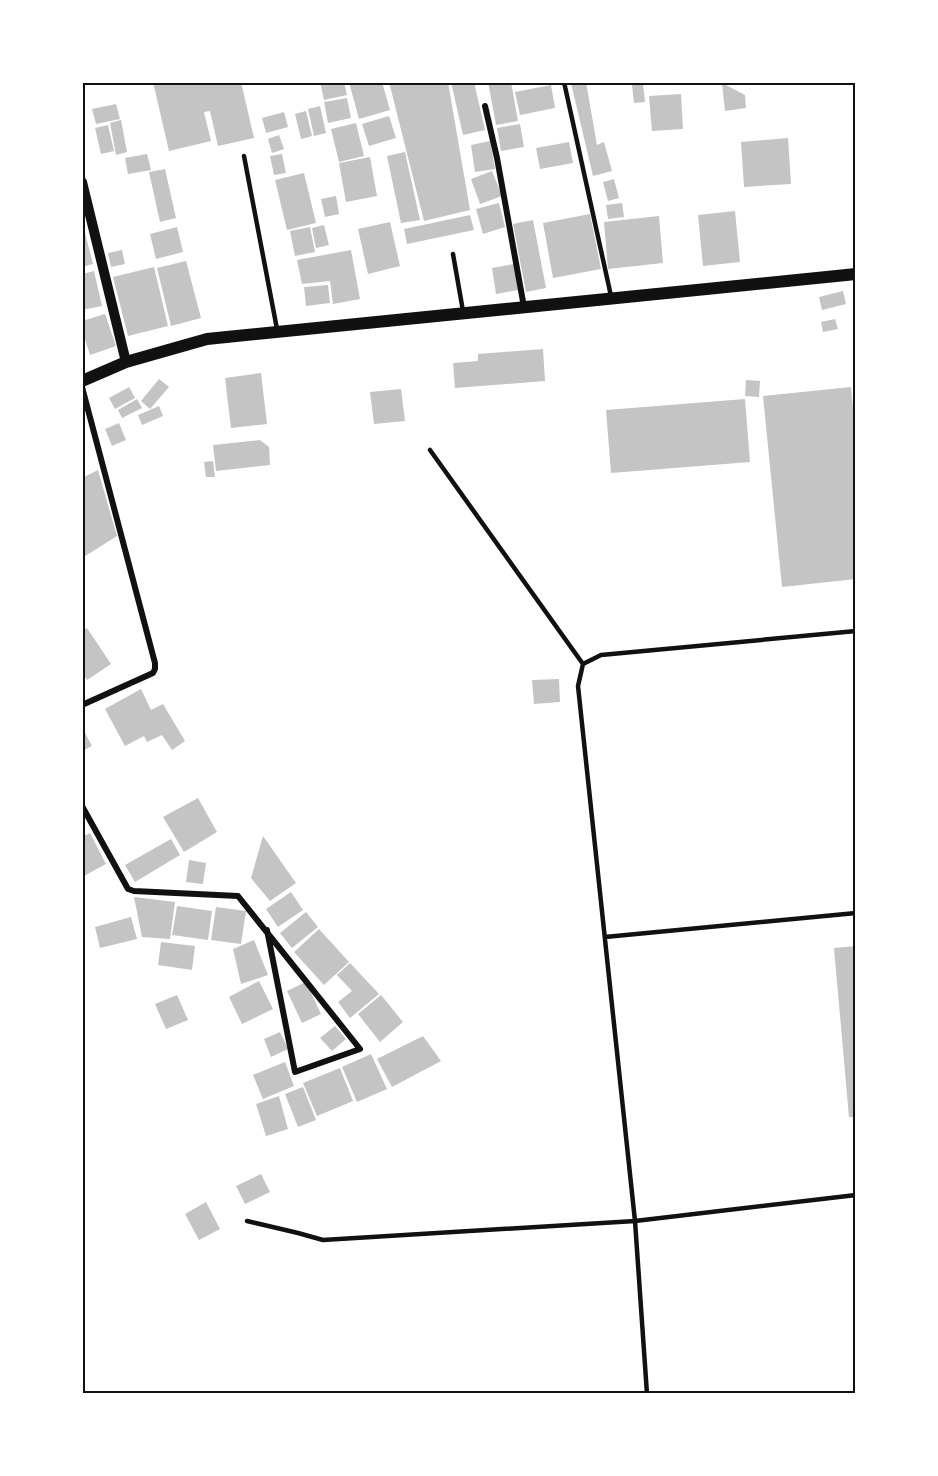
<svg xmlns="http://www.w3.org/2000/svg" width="938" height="1476" font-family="'Fira Sans Condensed',sans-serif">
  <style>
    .building { fill: #c4c4c4 }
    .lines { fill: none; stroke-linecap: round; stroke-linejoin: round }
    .service { stroke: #111; stroke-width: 4.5 }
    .minor { stroke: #111; stroke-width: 6 }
    .tertiary { stroke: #111; stroke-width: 10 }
    .secondary { stroke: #111; stroke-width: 12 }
    .neatline { fill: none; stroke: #111; stroke-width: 2 }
  </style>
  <rect width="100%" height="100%" fill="#fff"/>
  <path class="building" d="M 153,82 L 241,82 L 254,138 L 218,146 L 210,111 L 204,112 L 211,141 L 169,151 Z
    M 320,82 L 344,82 L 347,95 L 324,100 Z
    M 349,82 L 382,82 L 390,110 L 359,119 Z
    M 389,82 L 448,82 L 470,210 L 424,221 Z
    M 451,82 L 474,82 L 485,130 L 463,135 Z
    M 488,82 L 511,82 L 518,121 L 496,125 Z
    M 586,82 L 597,145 L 604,142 L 612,171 L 593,176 L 571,83 Z
    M 722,83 L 745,95 L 746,108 L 725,111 Z
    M 643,84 L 645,102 L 634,103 L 632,85 Z
    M 551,85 L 555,108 L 520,115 L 515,92 Z
    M 681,94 L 683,129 L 652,131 L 649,96 Z
    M 347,98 L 351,118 L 328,123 L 324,102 Z
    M 116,104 L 120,119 L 96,124 L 92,109 Z
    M 320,106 L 326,133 L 314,136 L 308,109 Z
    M 306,111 L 312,136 L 301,139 L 295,114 Z
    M 284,112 L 288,127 L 266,133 L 262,118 Z
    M 389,116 L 396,138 L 369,146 L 362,124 Z
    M 121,120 L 127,152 L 116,155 L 110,123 Z
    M 356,123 L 364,156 L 339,162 L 331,129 Z
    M 520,124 L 524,147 L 501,151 L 497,128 Z
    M 108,125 L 114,151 L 101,154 L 95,128 Z
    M 279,135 L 284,149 L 272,153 L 268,139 Z
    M 788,138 L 791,184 L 744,187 L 741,142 Z
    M 490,141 L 495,169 L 475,172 L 471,145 Z
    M 569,142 L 573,163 L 540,169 L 536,148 Z
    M 405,152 L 420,220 L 401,223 L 387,156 Z
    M 147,154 L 151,170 L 128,174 L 125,158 Z
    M 282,154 L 286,173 L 274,175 L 270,156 Z
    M 370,157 L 377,196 L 346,202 L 339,163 Z
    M 165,169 L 176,218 L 160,222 L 149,172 Z
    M 492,171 L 502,196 L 480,204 L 471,179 Z
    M 304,173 L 316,223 L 287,230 L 275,180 Z
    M 614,179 L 619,198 L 608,201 L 603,182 Z
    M 336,196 L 339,214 L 325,217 L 321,199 Z
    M 499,203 L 505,227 L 483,234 L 476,209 Z
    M 622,203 L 624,217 L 608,219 L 606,205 Z
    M 735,211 L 740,262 L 703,266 L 698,215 Z
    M 590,214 L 601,269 L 553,278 L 543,223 Z
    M 470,215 L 474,230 L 407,244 L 404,229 Z
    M 659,216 L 663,263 L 608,269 L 604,222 Z
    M 533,220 L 546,288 L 526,292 L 513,224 Z
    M 390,222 L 400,266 L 368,274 L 358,229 Z
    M 324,225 L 329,245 L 316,248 L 312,228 Z
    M 177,227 L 183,252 L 156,259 L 150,234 Z
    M 310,227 L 315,252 L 295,256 L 290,231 Z
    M 82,233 L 85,233 L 93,264 L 82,267 Z
    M 122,250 L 125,264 L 111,267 L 108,253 Z
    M 351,250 L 360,299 L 333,304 L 330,281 L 302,284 L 297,260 Z
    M 186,261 L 201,318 L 171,326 L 157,268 Z
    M 514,264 L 518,290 L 496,294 L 492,268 Z
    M 154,267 L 168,326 L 128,336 L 113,277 Z
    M 94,271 L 102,306 L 82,310 L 82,274 Z
    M 328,285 L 330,303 L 306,306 L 304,287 Z
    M 843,291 L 846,304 L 822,310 L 819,297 Z
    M 105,314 L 116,346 L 90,355 L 82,330 L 82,321 Z
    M 835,319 L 838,329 L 823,332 L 821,322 Z
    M 543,349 L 545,381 L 455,388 L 453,363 L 478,361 L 478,354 Z
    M 261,373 L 267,424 L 231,428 L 225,378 Z
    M 159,379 L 169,387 L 150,409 L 141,401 Z
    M 746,380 L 760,381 L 759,397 L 745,396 Z
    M 129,387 L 135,398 L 115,409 L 109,398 Z
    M 851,387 L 856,438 L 856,579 L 782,587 L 763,396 Z
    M 401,389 L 405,421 L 374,424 L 370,392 Z
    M 137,399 L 142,408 L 122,418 L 118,410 Z
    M 745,399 L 750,462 L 611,473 L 606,410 Z
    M 159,406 L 163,416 L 142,425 L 138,415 Z
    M 119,423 L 126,440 L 112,446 L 105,429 Z
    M 260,440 L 269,447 L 270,465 L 216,471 L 213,445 Z
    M 213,461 L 215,477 L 206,477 L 204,462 Z
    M 98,470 L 117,536 L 82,558 L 82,478 Z
    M 87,628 L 111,664 L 87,680 L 82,673 L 82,631 Z
    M 559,679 L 560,702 L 534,704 L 532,680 Z
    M 141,689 L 151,710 L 163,704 L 185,741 L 172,750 L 162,735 L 147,742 L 144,736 L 125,746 L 105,709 Z
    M 82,727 L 92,746 L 82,751 Z
    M 198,798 L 217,832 L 184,852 L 163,817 Z
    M 90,833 L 106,864 L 82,877 L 82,837 Z
    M 263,836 L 296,883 L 270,901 L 251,878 Z
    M 171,839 L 180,855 L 135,882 L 125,865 Z
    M 189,860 L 206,863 L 203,884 L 186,882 Z
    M 291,892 L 303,910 L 278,927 L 266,909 Z
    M 134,897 L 175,902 L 170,939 L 142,937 Z
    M 177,906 L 212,911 L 208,940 L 172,935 Z
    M 216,907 L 246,911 L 241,944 L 211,940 Z
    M 306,912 L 318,927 L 292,948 L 280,933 Z
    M 131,917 L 137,939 L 100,948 L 95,927 Z
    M 319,929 L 349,962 L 324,985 L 294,952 Z
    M 254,940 L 268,975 L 241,984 L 233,949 Z
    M 161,942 L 195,946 L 192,970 L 158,965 Z
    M 856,946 L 856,1117 L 849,1117 L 834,948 Z
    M 350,963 L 379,994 L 350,1018 L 338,1002 L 352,991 L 337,975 Z
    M 259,981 L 273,1009 L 242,1024 L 229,997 Z
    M 306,982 L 321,1014 L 302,1023 L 287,991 Z
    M 177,995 L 188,1020 L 166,1029 L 155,1004 Z
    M 381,995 L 403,1022 L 380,1042 L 358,1014 Z
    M 335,1026 L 346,1039 L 332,1051 L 320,1038 Z
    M 280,1032 L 288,1049 L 271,1057 L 264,1039 Z
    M 423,1036 L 441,1061 L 392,1087 L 377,1059 Z
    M 371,1054 L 387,1089 L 357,1102 L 342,1067 Z
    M 285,1062 L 294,1086 L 263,1099 L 253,1075 Z
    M 340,1068 L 353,1101 L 317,1116 L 303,1083 Z
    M 303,1087 L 316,1120 L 298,1127 L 285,1094 Z
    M 279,1096 L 288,1129 L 266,1136 L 256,1104 Z
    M 261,1174 L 270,1192 L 245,1204 L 236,1186 Z
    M 206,1202 L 220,1229 L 199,1240 L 185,1214 Z"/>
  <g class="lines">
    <path class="service" d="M 564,82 L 611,296
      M 244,156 L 277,329
      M 453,254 L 463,311
      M 430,450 L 583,664
      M 605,937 L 856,913
      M 247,1221 L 298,1233 L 323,1240 L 635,1221 L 856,1195
      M 647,1394 L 635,1221 L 578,686 L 583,664 L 601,655 L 856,631"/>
    <path class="minor" d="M 485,106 L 497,158 L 524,307
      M 82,387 L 155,663 L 155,669 L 153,673 L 82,705
      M 82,806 L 128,889 L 134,891 L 238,896 L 360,1049 L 295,1072 L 267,930"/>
    <path class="tertiary" d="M 82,182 L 126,362"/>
    <path class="secondary" d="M 82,381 L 126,362 L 207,339 L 856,274"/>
  </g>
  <rect width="938" height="1476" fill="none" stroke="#ffffff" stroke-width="168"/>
  <rect x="84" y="84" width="770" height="1308" class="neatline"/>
</svg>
